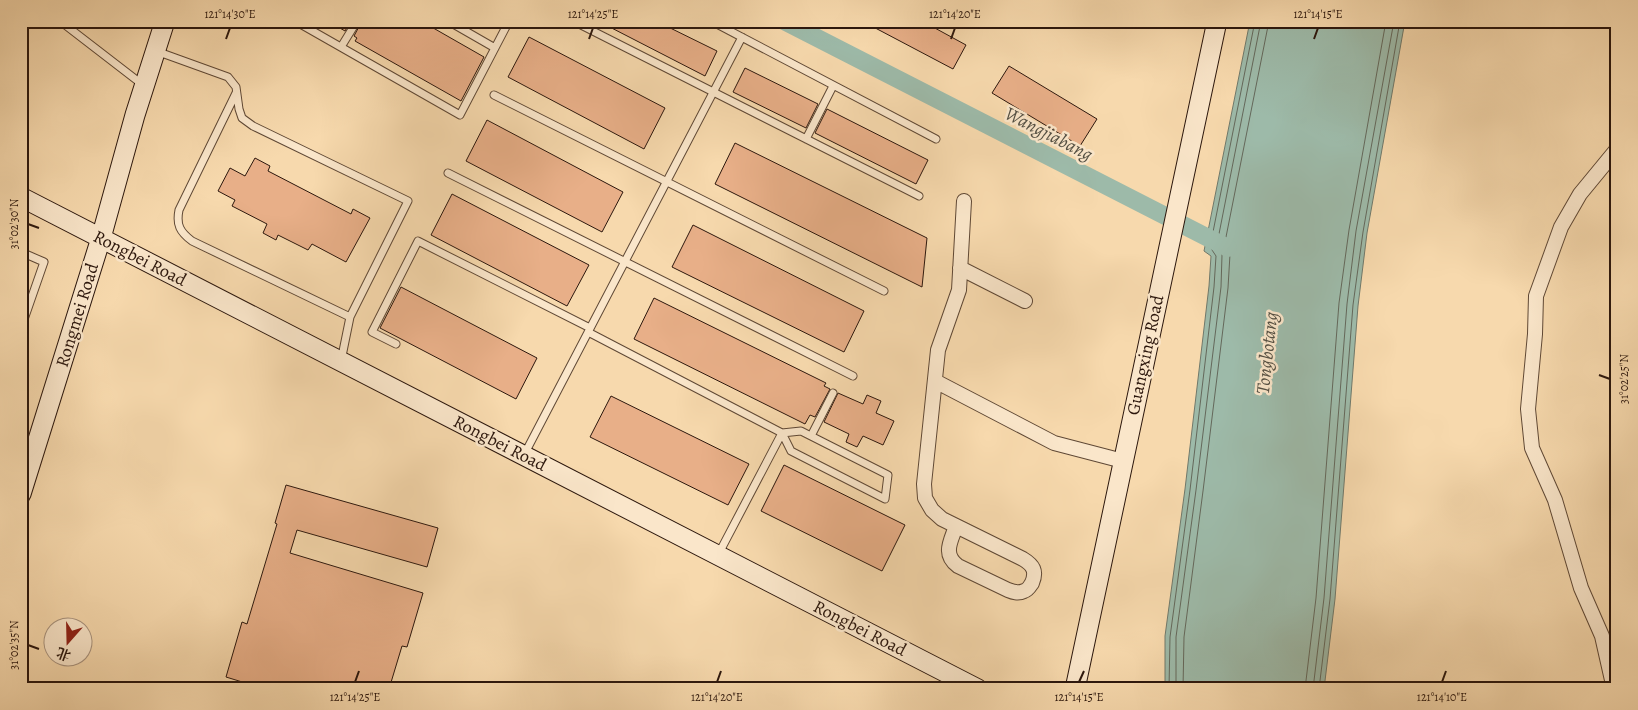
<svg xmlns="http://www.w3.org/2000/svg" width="1638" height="710" font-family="Alegreya,'Noto Serif SC',serif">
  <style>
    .water { fill: #9dbaa9; stroke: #70796b }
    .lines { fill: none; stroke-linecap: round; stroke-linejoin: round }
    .shore { stroke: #64685b; stroke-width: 1 }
    .canal { stroke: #9dbaa9; stroke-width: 18 }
    .building { fill: #e8af88; stroke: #2c170d }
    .lane-casing { stroke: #5f4835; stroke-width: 9 }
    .street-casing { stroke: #5f4835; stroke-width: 16 }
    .secondary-casing { stroke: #2c170d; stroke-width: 21 }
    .lane { stroke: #fae6ca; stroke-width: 7 }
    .street { stroke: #fae6ca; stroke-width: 14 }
    .secondary { stroke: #fae6ca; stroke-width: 19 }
    .ticks { fill: none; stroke: #2c170d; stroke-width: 2 }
    .labels { text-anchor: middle; stroke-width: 5; stroke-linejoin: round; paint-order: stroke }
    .street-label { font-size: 18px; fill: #2c170d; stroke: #fae6ca }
    .water-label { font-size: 19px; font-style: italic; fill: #545044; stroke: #fae6ca }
    .neatline { fill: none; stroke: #2c170d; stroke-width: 2 }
    .ticks-label { font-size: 12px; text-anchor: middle; fill: #2c170d }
  </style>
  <rect width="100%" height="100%" fill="#f7d9ad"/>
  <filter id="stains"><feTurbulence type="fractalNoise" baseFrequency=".004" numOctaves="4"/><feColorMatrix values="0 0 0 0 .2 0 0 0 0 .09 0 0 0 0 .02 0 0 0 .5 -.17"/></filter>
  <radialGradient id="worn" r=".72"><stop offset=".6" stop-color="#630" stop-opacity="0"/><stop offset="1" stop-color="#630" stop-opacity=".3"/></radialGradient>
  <path class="water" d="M 1250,21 L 1405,21 L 1367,233 L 1358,306 L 1335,599 L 1324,689 L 1165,689 L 1165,636 L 1185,489 L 1209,286 L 1211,256 L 1204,251 Z"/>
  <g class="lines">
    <path class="shore" d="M 1169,689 L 1170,637 L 1190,490 L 1214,287 L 1216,256 L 1210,247 L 1255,21
      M 1176,689 L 1176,637 L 1196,490 L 1221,287 L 1222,255 L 1217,244 L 1261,21
      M 1183,689 L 1184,637 L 1203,491 L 1228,288 L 1230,254 L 1225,242 L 1269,21
      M 1305,689 L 1316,598 L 1339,303 L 1349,230 L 1386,21
      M 1313,689 L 1324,598 L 1347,304 L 1356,231 L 1394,21
      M 1319,689 L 1330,599 L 1353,305 L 1363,232 L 1400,21"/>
    <path class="canal" d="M 784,21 L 1228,248"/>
  </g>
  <path class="building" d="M 328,21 L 351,21 L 345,31 Z
    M 362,21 L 421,21 L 484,57 L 461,101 L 355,41 L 357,38 L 354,36 Z
    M 598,21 L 656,21 L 717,51 L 705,76 Z
    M 862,21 L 922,21 L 966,45 L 953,69 Z
    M 529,37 L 665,108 L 644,149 L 508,77 Z
    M 1009,66 L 1097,119 L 1080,146 L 992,93 Z
    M 745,68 L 818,104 L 806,128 L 733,92 Z
    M 827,109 L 928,160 L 916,184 L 815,133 Z
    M 487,120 L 623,192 L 602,232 L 466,161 Z
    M 735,143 L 927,238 L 922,287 L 715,184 Z
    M 255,158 L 270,166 L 268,171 L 351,214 L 353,209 L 370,218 L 346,262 L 312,244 L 308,250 L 278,235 L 276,240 L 263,233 L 267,224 L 232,206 L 235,200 L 218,191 L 230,168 L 245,176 Z
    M 452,194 L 589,265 L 567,306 L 431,235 Z
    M 693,225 L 864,311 L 844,352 L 672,267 Z
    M 401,287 L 537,358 L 516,399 L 380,328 Z
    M 654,298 L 826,383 L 824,386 L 830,389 L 815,417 L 810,415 L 805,424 L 634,339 Z
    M 838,393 L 863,404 L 867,395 L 881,401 L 876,413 L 894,421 L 883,445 L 863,436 L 857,447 L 846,442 L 849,434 L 824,422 Z
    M 611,396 L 749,464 L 728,505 L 590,437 Z
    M 784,465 L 905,525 L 882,571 L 761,511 Z
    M 286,485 L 438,528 L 427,567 L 297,530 L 290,553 L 423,593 L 407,647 L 402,646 L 389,689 L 265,689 L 226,677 L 242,622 L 247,624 L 277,524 L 275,523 Z"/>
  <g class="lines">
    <g class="lane-casing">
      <path id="lane" d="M 60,21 L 143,85
        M 295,21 L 460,115 L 509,21
        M 448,21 L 495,48
        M 573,21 L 919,196
        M 711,21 L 936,139
        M 341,47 L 357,21
        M 156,51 L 228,77 L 236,87 L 239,109 L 242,118 L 253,126 L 408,201 L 350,317 L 341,361
        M 236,93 L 179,210 C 176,225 180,232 192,241 L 350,317
        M 494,95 L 884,291
        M 806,139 L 833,86
        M 448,173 L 853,376
        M 21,252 L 44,262 L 21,328
        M 588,332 L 782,433 L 718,555
        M 396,344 L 372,332 L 418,241 L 590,328
        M 801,431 L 888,475 L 885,499 L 791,451 L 782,433 Z
        M 811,436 L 833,393
        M 524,455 L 742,37"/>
    </g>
    <g class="street-casing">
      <path id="street" d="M 960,268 L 1025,301
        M 935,381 L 1054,443 L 1123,461
        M 956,526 C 951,541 942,554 958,566 L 1008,590 C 1013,592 1018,594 1024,591 C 1028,590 1030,586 1032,583 C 1037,571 1033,565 1023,559 L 942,519 L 932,510 L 925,498 L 924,484 L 938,350 L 959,290 L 964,201
        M 1614,689 L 1602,636 L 1581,588 L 1555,500 L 1532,448 L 1528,409 L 1535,334 L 1536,296 L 1561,227 L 1580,194 L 1617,149"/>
    </g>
    <g class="secondary-casing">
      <path id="secondary" d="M 21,197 L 978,689
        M 21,494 L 101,238 L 135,115 L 165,21
        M 1075,689 L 1217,21"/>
    </g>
    <use href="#lane" class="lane"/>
    <use href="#street" class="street"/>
    <use href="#secondary" class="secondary"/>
  </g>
  <path class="ticks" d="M 226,39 L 230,28M 589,39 L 593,28M 951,39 L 955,28M 1314,39 L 1318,28M 28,224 L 39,228M 1599,375 L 1610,379M 28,645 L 39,649M 355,682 L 359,671M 717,682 L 721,671M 1079,682 L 1084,671M 1442,682 L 1446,671"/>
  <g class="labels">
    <g class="street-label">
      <text transform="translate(140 258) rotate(27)" y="6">Rongbei Road</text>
      <text transform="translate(77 315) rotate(-73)" y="6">Rongmei Road</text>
      <text transform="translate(1145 355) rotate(-78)" y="6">Guangxing Road</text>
      <text transform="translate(500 443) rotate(27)" y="6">Rongbei Road</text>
      <text transform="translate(860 628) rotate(27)" y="6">Rongbei Road</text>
    </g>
    <g class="water-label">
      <text transform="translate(1049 133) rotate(27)" y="7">Wangjiabang</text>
      <text transform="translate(1266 353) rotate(-84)" y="7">Tongbotang</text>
    </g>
  </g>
  <rect width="1638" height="710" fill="none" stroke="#f7d9ad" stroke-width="55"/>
  <g transform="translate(68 642) rotate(200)"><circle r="24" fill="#fae6ca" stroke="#a8937e"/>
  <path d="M0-4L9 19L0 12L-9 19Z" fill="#8f2418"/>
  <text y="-8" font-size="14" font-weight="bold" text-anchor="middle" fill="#2c170d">北</text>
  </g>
  <rect x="28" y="28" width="1582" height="654" class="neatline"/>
  <g class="ticks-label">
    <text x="230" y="18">121°14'30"E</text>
    <text x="593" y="18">121°14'25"E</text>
    <text x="955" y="18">121°14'20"E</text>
    <text x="1318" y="18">121°14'15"E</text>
    <text transform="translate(14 224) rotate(-90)" y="4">31°02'30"N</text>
    <text transform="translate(1624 379) rotate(-90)" y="4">31°02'25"N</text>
    <text transform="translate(14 645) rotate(-90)" y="4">31°02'35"N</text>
    <text x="355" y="701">121°14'25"E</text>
    <text x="717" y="701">121°14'20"E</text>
    <text x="1079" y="701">121°14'15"E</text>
    <text x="1442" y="701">121°14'10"E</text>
  </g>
  <rect width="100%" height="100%" filter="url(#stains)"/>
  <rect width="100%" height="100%" fill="url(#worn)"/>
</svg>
